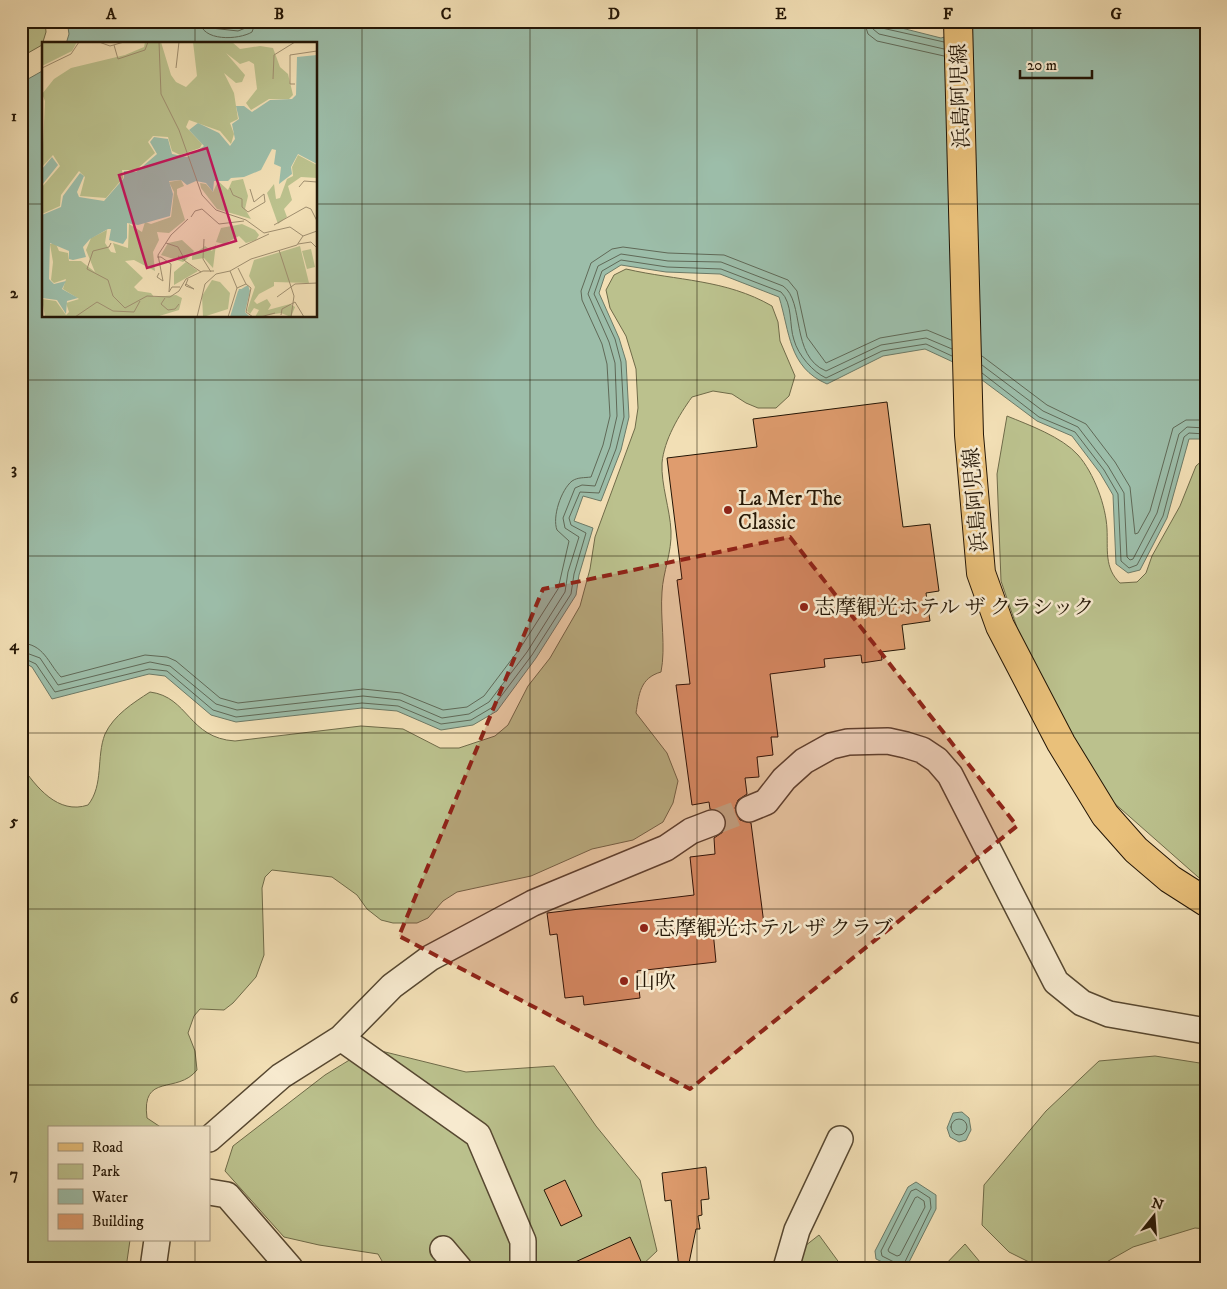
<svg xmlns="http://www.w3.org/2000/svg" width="1227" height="1289" font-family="'IM FELL DW Pica','Noto Serif JP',serif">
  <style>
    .green { fill: #bbc18d; stroke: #6f6b49 }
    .water { fill: #9cbda9; stroke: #6c7a67 }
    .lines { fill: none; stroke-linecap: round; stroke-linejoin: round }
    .shore { stroke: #606957; stroke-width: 1 }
    .building { fill: #df9c6e; stroke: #231505 }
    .minor-tunnel { stroke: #c9b792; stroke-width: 25; stroke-dasharray: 25 12; stroke-linecap: butt }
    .minor-casing { stroke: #574831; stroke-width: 28 }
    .major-casing { stroke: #231505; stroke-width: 30 }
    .minor { stroke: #f7eacf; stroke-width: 25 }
    .major { stroke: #e9c07a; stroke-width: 28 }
    .marked { fill: #8f2418; fill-opacity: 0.2; stroke: #8f2418; stroke-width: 4; stroke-dasharray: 10 6; stroke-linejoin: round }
    .grid { fill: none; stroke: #231505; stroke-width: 1; stroke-opacity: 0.55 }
    .poi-dot { fill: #8f2418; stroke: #f7eacf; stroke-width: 2 }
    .labels { text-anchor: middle; stroke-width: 5; stroke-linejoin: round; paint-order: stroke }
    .street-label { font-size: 21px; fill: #231505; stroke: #f7eacf }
    .poi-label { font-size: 21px; fill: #231505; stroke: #f7eacf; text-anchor: start }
    .inset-river { fill: none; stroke: #9cbda9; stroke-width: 2.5 }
    .inset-road { fill: none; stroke: #9f8e6f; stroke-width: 1 }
    .view { fill: #c2185b; fill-opacity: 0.15; stroke: #c2185b; stroke-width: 2.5 }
    .inset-edge { fill: none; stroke: #231505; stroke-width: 2.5 }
    .neatline { fill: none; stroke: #231505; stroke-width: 2 }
    .grid-label { font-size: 16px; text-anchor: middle; font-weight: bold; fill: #231505 }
  </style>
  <rect width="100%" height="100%" fill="#f2dfb5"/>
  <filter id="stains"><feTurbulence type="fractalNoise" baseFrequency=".004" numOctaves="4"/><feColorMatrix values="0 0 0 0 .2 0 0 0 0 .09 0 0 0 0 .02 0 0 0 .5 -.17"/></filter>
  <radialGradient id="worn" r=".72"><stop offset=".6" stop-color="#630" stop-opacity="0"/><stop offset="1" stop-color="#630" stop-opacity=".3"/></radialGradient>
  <path class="green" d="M 21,21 L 45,21 L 46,32 L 42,45 L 21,57 Z
    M 626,269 C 678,281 725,279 772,306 L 778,322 L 780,341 L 795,376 L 789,396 L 776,408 L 758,408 L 746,403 L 732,394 L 713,391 L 692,397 C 679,415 664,440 662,463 C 661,485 670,509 671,531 C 672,552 663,572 662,592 C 660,618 666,647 661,672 C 640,678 639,694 636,713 L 667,753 L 678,781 L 673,803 L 663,822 L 633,840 L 592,849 L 531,876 L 457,892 L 443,901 L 428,918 L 417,923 L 393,923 L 381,920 L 367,909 L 357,895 L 332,877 L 272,870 L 265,877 L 262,888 L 264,955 L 256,977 L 233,1003 L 224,1010 L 200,1009 L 194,1016 L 188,1033 L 195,1051 L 197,1070 C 177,1095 141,1072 147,1118 L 162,1128 L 49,1128 L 49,1240 L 130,1240 L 126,1268 L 21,1268 L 21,765 C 36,787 58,815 88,805 C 104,785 96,757 105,734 C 114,715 133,703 150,692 C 189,697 188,738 235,741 L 361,726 L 403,729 L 440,748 L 459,748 L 495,736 L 508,725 L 528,686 L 550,658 L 580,606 L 590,569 L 595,537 L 635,428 L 638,408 L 636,369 L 626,336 L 610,308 L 606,290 L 614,275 Z
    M 1007,416 C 1029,425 1062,437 1078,455 C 1094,473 1106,506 1107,529 C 1108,549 1104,568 1120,583 L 1137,582 L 1146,573 L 1152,556 L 1180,506 L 1196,466 L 1206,457 L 1206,884 L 1113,802 L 1035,680 L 1001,581 L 997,474 Z
    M 369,1048 L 466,1072 L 554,1066 L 596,1126 L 640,1180 L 657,1251 L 639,1268 L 386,1268 L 378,1254 L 319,1245 L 284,1237 L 225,1171 L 233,1146 L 325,1075 Z
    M 1155,1056 L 1206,1064 L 1206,1229 L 1195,1228 L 1133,1247 L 1096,1268 L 1041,1268 L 1009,1252 L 982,1225 L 984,1185 L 1046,1111 L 1099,1061 Z
    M 819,1235 L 843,1268 L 777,1268 Z
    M 965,1244 L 985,1268 L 942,1268 Z"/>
  <path class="water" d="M 67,21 L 197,21 L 238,26 L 251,21 L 874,21 L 941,38 L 996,21 L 1206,21 L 1206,439 L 1189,439 L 1167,518 L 1140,570 L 1128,573 L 1116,564 L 1113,495 L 1100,473 L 1072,436 L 1037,421 L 966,368 L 925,349 L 883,356 L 827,384 C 788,367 790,332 779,297 L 720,274 L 666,272 L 621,265 L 605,275 L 599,293 L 619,338 L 626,361 L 629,417 L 621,450 L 601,501 L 583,496 L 574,521 L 593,528 L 579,575 L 576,595 L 536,658 L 497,711 L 473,725 L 441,730 L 397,711 L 362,708 L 236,722 L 211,715 L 165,676 L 149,674 L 52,699 L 32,667 L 21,661 L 21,83 L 44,70 L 44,316 L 316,316 L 316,44 L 66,44 L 69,34 Z
    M 962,1112 L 969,1118 L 971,1130 L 966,1140 L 959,1142 L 950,1137 L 947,1128 L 953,1113 Z
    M 916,1182 L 936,1195 L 936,1209 L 906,1268 L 895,1268 L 876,1259 L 875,1251 L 908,1187 Z"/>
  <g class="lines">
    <path class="shore" d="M 200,21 C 201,42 239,40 252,32 L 256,21
      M 206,21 L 211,28 L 238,31 L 248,27 L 250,21
      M 864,21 L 868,34 L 877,41 L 944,56
      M 872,21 L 873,29 L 879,34 L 944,49
      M 878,21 L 882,28 L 944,42
      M 982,356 L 1047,405 L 1086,424 L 1115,462 L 1130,487 L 1135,534 L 1138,533 L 1150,511 L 1173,428 L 1186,420 L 1206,420
      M 982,365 L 1043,411 L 1078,427 L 1108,466 L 1124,493 L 1127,557 L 1130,560 L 1133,559 L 1157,513 L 1179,434 L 1187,427 L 1206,428
      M 982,373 L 1039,417 L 1075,432 L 1104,470 L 1118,494 L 1121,561 L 1129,568 L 1137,565 L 1163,516 L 1184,437 L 1189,433 L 1206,434
      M 21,643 C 44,644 48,663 61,677 L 145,655 L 167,657 L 176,661 L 220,698 L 238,703 L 363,689 L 401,693 L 443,710 L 467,707 L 484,696 L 521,647 L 558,589 L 569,541 L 557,530 C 552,517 561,490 572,481 C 578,477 584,478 591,477 L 603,445 L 610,416 L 607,364 L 602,344 L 582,300 L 581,291 L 591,263 L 612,249 L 623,247 L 668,253 L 724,255 L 788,280 L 797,291 L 807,337 L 826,363 L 880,338 L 927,330 L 951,340
      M 21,651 L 40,658 L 58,685 L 150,662 L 170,666 L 216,704 L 237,710 L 363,696 L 400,700 L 442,718 L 469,714 L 489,702 L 527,652 L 565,592 L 568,572 L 579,537 L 565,528 L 563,518 L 575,488 L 582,485 L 595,486 L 610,447 L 617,416 L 615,363 L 609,342 L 588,294 L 598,266 L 621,254 L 668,261 L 721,262 L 783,286 C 805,301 790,356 826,371 L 881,345 L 926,338 L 952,349
      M 21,657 L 36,664 L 55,692 L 149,669 L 167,671 L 213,710 L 236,717 L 362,703 L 398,706 L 441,724 L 471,720 L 493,707 L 532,655 L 571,594 L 574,574 L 586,533 L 571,525 L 569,518 L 580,492 L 599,493 L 616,449 L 624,417 L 621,362 L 615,339 L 594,294 L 602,271 L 621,260 L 667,267 L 721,269 L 781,292 C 793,303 789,326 794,340 C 798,355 813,372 826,378 L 882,351 L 926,344 L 952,356
      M951 1127a8 8 0 1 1 16 0a8 8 0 1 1-16 0Z
      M 918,1197 L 924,1201 L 925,1207 L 900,1255 L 897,1256 L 889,1252 L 888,1250 L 915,1198 Z
      M 896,1268 L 894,1262 L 882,1256 L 881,1251 L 911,1191 L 916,1189 L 930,1198 L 931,1208 L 902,1268"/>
  </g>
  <path class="building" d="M 887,402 L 903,527 L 930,524 L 939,591 L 926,593 L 930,621 L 902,625 L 905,649 L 881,652 L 882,660 L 862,663 L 861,655 L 824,659 L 825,667 L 770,674 L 778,737 L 771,737 L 773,755 L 757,757 L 759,777 L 745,778 L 747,794 L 738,800 L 735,808 L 740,820 L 751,823 L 764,924 L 713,931 L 716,962 L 637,971 L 640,998 L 584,1005 L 583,996 L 565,998 L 557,934 L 550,935 L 547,913 L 694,895 L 690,857 L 715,854 L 714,838 L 723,832 L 726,826 L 725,817 L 721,812 L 710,809 L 709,802 L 692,805 L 676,685 L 690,684 L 677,580 L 682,579 L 667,458 L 757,447 L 753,419 Z
    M 706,1167 L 709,1199 L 701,1200 L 702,1215 L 698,1216 L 700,1229 L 696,1229 L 688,1268 L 679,1268 L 671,1200 L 665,1201 L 662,1173 Z
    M 565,1180 L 582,1216 L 561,1226 L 544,1190 Z
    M 630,1237 L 644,1268 L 562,1268 Z"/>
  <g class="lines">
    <path class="minor-tunnel" d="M 712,823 L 749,809"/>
    <g class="minor-casing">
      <path id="minor" d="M 749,809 L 766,802 L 784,779 L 804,761 L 831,746 L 848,742 L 888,741 L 906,745 L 922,750 L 937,760 L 950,775 L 1056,982 L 1082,1003 L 1109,1014 L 1206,1031
        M 341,1038 L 478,1135 L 523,1241 L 523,1268
        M 209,1139 L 281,1076 L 341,1038 L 392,986 L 430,958 L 533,903 L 666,848 L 691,831 L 712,823
        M 209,1192 L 227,1195 L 290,1268
        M 443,1249 L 459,1268
        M 153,1268 L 157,1240
        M 786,1268 L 797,1230 L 840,1139"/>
    </g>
    <g class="major-casing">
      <path id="major" d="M 958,21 L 969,435 L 981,573 L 1000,626 L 1061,743 L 1105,815 L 1136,850 L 1170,879 L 1206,902"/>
    </g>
    <use href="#minor" class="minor"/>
    <use href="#major" class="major"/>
  </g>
  <path class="marked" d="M 790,537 L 1017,826 L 690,1089 L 399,936 L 543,589 Z"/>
  <path class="grid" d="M 195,21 L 195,44M 362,21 L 362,1268M 530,21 L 530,1268M 697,21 L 697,1268M 865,21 L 865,1268M 1032,21 L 1032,1268M 21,204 L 44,204M 316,204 L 1206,204M 195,316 L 195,1128M 21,380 L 1206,380M 21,556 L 1206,556M 21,733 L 1206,733M 21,909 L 1206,909M 21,1085 L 1206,1085M 195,1240 L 195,1268"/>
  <g class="poi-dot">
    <circle cx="728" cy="510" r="5"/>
    <circle cx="804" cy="607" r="5"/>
    <circle cx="644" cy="928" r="5"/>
    <circle cx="624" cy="981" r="5"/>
  </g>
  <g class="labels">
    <g class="street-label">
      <text transform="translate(960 96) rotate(-92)" y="7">浜島阿児線</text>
      <text transform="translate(975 500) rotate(-95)" y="7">浜島阿児線</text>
    </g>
    <g class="poi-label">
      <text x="738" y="505">La Mer The<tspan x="738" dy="24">Classic</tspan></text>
      <text x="814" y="614">志摩観光ホテル ザ クラシック</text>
      <text x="654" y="935">志摩観光ホテル ザ クラブ</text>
      <text x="634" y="988">山吹</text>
    </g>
  </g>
  <g transform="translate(42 42)">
    <rect width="275" height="275" fill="#f2dfb5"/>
    <path d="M 0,0 L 35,0 L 30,9 L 0,24 ZM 103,0 L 119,0 L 129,33 L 134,40 L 144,45 L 155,34 L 151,0 L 190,0 L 198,7 L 218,4 L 231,6 L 238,25 L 246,32 L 251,53 L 247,57 L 227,57 L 209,68 L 204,61 L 215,47 L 212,22 L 207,19 L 198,22 L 184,11 L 203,33 L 200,40 L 194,41 L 182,31 L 192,51 L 196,77 L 188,81 L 192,92 L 189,102 L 178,89 L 147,78 L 144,85 L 160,102 L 158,106 L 138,113 L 130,109 L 126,95 L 111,94 L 106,100 L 113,111 L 94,128 L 80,128 L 81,136 L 64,156 L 38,154 L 43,135 L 37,129 L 19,153 L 18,164 L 0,172 L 0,145 L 18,124 L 11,113 L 0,125 L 3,59 L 0,52 L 12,37 L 29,26 L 83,13 L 102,5 ZM 256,113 L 275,123 L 275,136 L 259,135 L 246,144 L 250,158 L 242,167 L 245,175 L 236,182 L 225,151 L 232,142 L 234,157 L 238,156 L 245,137 L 251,134 L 250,125 ZM 201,137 L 206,154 L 203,167 L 209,177 L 175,167 L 159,146 L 158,141 L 164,142 L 171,150 L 176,139 L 186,148 L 190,139 ZM 139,138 L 142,144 L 135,147 L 135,152 L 143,178 L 127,191 L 115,190 L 117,198 L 111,210 L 113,229 L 92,218 L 83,219 L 101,236 L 92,245 L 96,249 L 109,251 L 112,255 L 134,253 L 140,256 L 137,268 L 114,275 L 3,275 L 0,257 L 14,259 L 24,273 L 27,270 L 24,261 L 37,257 L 21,247 L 24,237 L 12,241 L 9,238 L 11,220 L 8,202 L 14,202 L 17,209 L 26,211 L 27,219 L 39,219 L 53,230 L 44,208 L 49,196 L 65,188 L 63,201 L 69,210 L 74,211 L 71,201 L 86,206 L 87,182 L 100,190 L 103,180 L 109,182 L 129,175 L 132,150 L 127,140 ZM 200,182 L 213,188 L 217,193 L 214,198 L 204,201 L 197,194 L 182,202 L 174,200 L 179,186 ZM 140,198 L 152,209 L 144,218 L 141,220 L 119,213 L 126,201 ZM 174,202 L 171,226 L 162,216 L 150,218 L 150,214 L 163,204 L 170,209 ZM 258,204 L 267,241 L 232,240 L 232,244 L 217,252 L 212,259 L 215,262 L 225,257 L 229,263 L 226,268 L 248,262 L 253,265 L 249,275 L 239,271 L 213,275 L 217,268 L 212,266 L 208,272 L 205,269 L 213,245 L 207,234 L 212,218 ZM 269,207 L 273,225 L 265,227 L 260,209 ZM 144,220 L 156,229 L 132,243 L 132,230 ZM 170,238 L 178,240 L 188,251 L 186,267 L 161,275 L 160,254 Z" fill="#bbc18d"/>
    <path d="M 275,13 L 275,122 L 256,112 L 249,125 L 250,132 L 237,142 L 239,125 L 232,122 L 234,108 L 230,107 L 219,128 L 202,135 L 189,136 L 186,139 L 172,139 L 171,150 L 164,141 L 154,139 L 145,143 L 139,138 L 127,139 L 131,152 L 128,174 L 96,183 L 85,181 L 85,196 L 81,202 L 67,198 L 69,187 L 66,187 L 48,197 L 41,205 L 44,215 L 31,218 L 27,217 L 27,209 L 8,201 L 7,237 L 12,242 L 24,239 L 20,247 L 36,256 L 25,259 L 24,272 L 15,258 L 0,256 L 0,173 L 19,165 L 21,154 L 38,131 L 42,134 L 35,150 L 37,155 L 62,159 L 82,136 L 82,129 L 94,130 L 115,112 L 108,100 L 112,95 L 126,97 L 130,112 L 145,115 L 162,104 L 147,88 L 156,81 L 177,91 L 188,104 L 193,97 L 190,82 L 197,77 L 194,64 L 202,64 L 210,70 L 228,58 L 250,57 L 254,53 L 255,15 ZM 10,115 L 16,123 L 0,143 L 0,127 ZM 206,243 L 208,249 L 203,270 L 208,275 L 188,275 L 196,249 Z" fill="#9cbda9"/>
    <path class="inset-river" d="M 197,275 L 198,247"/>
    <path class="inset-road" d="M 57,0 L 68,4 L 82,0M 117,0 L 119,52 L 137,88 L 160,153 L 174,168 L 204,178 L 222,191 L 248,185 L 261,194M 72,3 L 76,17 L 103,8 L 106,0M 0,26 L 29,12 L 37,0M 134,26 L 137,0M 231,37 L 232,13 L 253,0M 253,42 L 248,42 L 248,13 L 275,9M 257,145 L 262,139 L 275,140M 188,146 L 191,153 L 200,157 L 200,165 L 206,170 L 223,160 L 222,152 L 212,160 L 208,147M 149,175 L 153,169 L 160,167 L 177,182 L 202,179M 232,183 L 264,165 L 269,167 L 275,179M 162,197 L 161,217 L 169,230M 69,201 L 67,205 L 51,209 L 45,227 L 66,238 L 71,254 L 83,266 L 105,254 L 128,255 L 137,249 L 144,237 L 161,229 L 172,229M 124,201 L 136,205 L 143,218M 256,202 L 269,200 L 275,206M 197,206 L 227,192M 237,208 L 252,254 L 249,275M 136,214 L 159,230M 115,215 L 119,215 L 129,222 L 127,250 L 130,245 L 138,245M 117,231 L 115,235 L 121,239 L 116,213 L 129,193 L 146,177M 144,242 L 152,247 L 144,244 L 143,243 L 144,242 L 146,237M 204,242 L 209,246 L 204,270 L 211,275M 195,246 L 188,229 L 209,217 L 255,203 L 261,194 L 275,189M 235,255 L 253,242 L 275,241M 123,256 L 119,262 L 126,268 L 133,267 L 137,262M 239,273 L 240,267 L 253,260 L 262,275M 33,275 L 55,260 L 71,269 L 92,270 L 98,259M 155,275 L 163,242 L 174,232 L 188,229M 186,275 L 195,246 L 204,242 L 196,226M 218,275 L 233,271"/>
    <path class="view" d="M 165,106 L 194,199 L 105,226 L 77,133 Z"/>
    <rect width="275" height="275" class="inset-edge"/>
  </g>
  <rect width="1227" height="1289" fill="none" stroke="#f2dfb5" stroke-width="55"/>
  <rect x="48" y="1126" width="162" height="115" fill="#f7eacf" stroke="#a2957e"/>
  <rect x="58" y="1143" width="25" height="8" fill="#e9c07a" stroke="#a2957e"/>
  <text x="92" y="1152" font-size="15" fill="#231505">Road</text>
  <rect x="58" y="1164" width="25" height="15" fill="#bbc18d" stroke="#a2957e"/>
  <text x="92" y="1176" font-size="15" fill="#231505">Park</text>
  <rect x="58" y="1189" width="25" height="15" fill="#9cbda9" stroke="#a2957e"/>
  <text x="92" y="1202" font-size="15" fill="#231505">Water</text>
  <rect x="58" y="1214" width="25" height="15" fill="#df9c6e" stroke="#a2957e"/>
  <text x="92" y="1226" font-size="15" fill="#231505">Building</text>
  <g transform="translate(1154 1216) rotate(17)" stroke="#f7eacf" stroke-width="4" paint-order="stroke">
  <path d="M0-4L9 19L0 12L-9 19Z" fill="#231505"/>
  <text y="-8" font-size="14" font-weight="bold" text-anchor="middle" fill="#231505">N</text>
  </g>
  <path d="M1020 70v8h72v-8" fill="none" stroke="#231505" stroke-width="2.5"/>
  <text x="1027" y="70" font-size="15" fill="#231505" stroke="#f7eacf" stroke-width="4" paint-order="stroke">20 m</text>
  <rect x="28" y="28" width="1172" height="1234" class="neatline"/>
  <g class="grid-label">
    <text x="111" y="19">A</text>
    <text x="279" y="19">B</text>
    <text x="446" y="19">C</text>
    <text x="614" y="19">D</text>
    <text x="781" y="19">E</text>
    <text x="948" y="19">F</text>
    <text x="1116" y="19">G</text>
    <text x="14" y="121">1</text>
    <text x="14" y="298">2</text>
    <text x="14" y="474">3</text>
    <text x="14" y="650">4</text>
    <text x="14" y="826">5</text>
    <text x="14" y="1003">6</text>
    <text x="14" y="1179">7</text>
  </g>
  <rect width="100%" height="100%" filter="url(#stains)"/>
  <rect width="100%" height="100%" fill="url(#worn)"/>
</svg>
